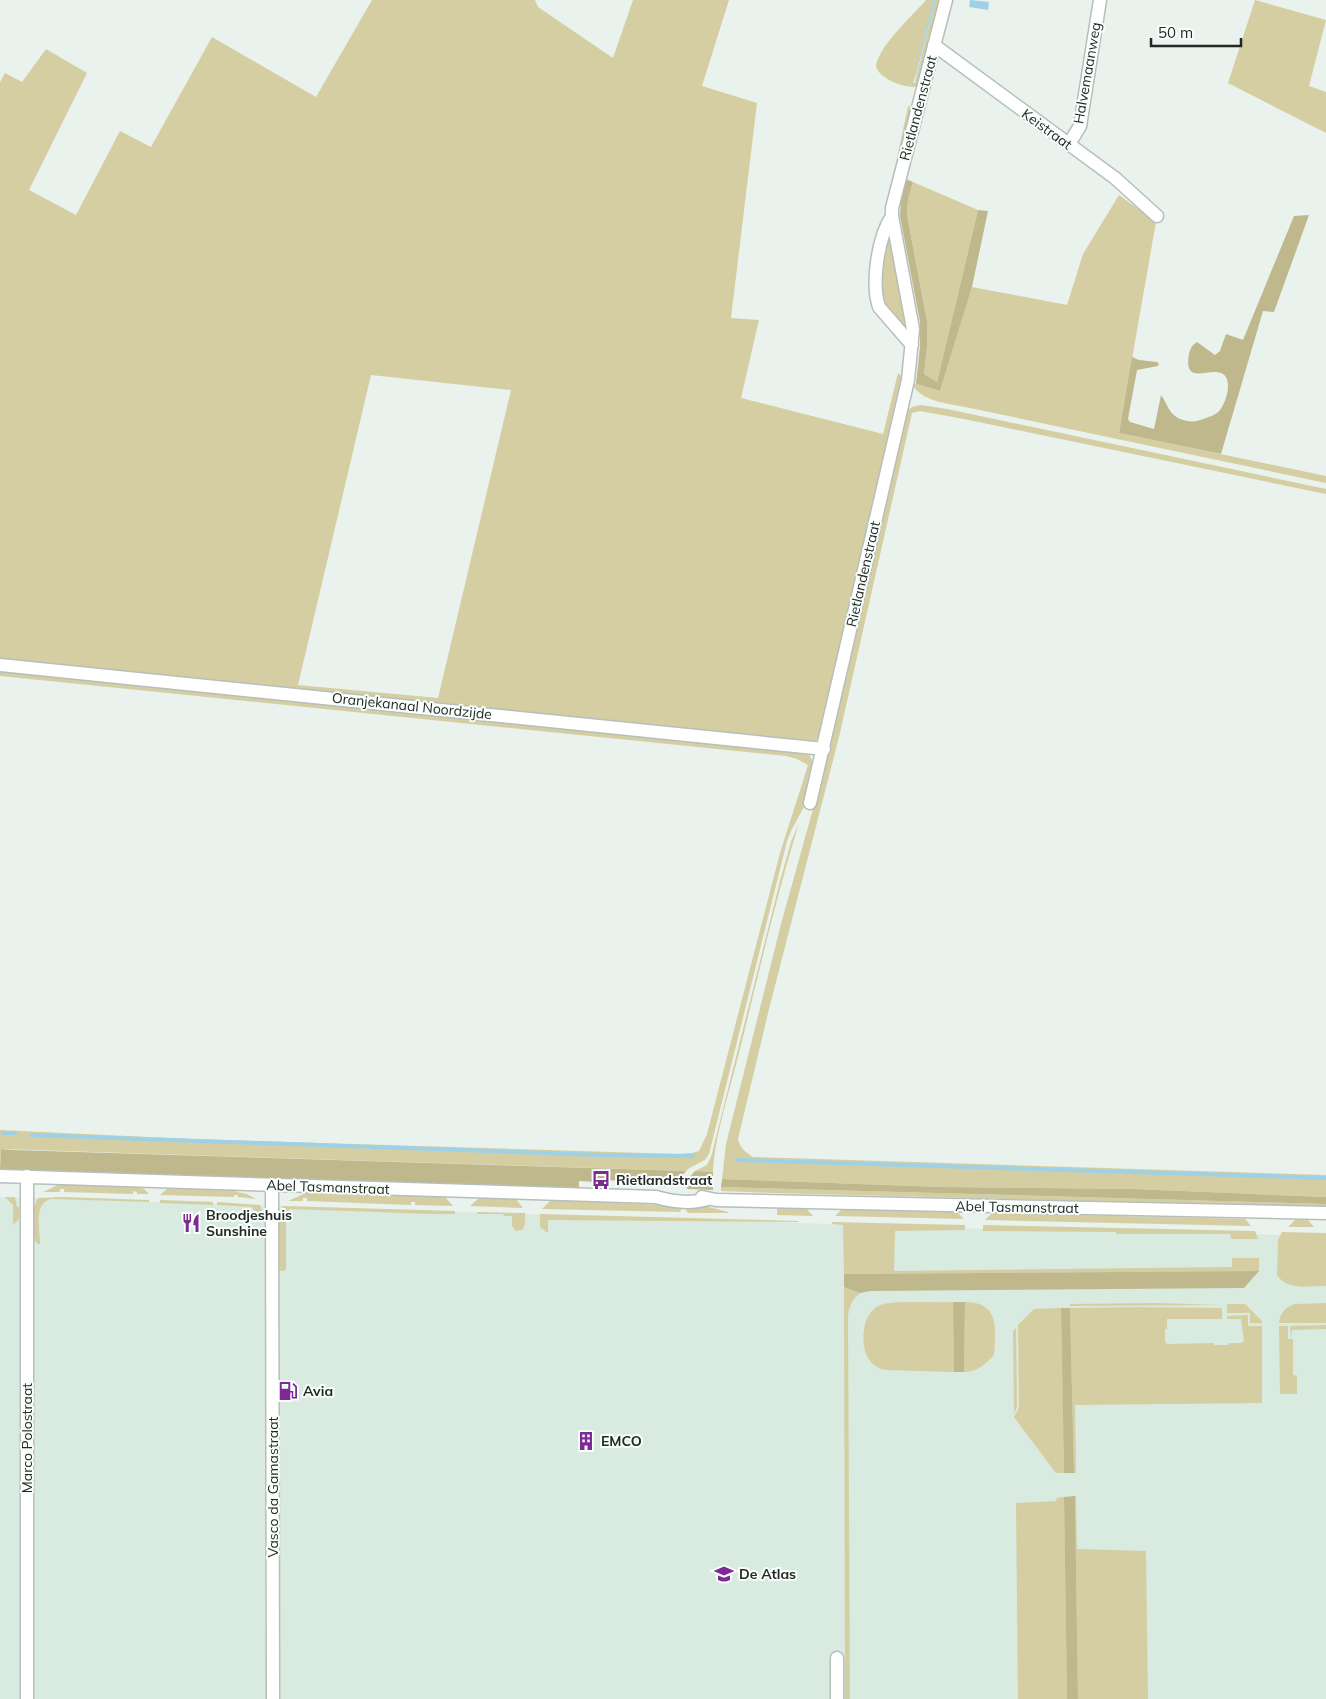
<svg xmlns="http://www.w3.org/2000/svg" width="1326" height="1699" font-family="Mulish,sans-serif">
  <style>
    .built { fill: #d9eae0 }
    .green { fill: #d5cea2; fill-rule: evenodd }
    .forest { fill: #bfb88c }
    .water { fill: #9ed1e5 }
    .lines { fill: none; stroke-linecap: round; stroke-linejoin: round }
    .stream { stroke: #9ed1e5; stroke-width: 4 }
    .minor-casing { stroke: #b6bfba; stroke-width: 15 }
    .minor { stroke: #fff; stroke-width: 12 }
    .labels { text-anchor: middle; stroke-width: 4; stroke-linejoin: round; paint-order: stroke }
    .street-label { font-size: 14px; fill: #252827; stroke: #f8fffb }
    .poi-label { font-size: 14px; font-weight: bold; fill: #252827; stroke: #f8fffb; text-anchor: start }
  </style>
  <rect width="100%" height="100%" fill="#e9f2ed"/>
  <path class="built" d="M 0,1197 L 951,1228 L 1326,1236 L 1326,1699 L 0,1699 Z"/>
  <path class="green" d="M 372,0 L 535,0 L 538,7 L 613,58 L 633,0 L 729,0 L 702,86 L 757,103 L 731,318 L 759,320 L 741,398 L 883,434 L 898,373 L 904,378 L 821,737 L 809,744 L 0,662 L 0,82 L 5,73 L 22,82 L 46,49 L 87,73 L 29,190 L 76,215 L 120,131 L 151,147 L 212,37 L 316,97 ZM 371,375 L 511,390 L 438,698 L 298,685 Z
    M 926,0 L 933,0 L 916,73 L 913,83 L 915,83 L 935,0 L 941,0 L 918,87 C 905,88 881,80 876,67 C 877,48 912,16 926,0 Z
    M 1255,0 L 1326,20 L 1309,86 L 1326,92 L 1326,133 L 1228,83 Z
    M 908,106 L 913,108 L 897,169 L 895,168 Z
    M 913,182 L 978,210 L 937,382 L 924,374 L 927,347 L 927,321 L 907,215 L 908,199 Z
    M 1119,195 L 1156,222 L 1119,433 L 1326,476 L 1326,483 L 970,408 C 952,404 919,402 912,383 L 940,391 L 972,287 L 1067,305 L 1083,254 Z
    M 888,227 L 909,337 L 884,309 L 878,282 Z
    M 921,405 L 947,409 L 1326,489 L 1326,494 L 969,420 L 920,411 L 912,413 L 839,737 L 769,1009 L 738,1139 C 740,1148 745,1152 753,1157 L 1326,1175 L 1326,1197 L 1135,1189 L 943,1187 L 722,1179 L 726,1144 L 781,924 L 818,791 L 905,413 L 912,407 Z
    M 0,667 L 800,751 L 810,756 L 814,764 L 807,801 L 792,829 L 787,841 L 709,1154 L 705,1160 L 691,1167 L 686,1171 L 1,1149 L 0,1169 L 0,1130 L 191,1139 L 677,1154 L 692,1153 L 699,1151 L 707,1134 L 780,853 L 808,765 L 797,759 L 786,756 L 0,676 Z
    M 799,823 C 776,897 759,973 740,1049 C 731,1087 715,1133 713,1172 L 695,1171 L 707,1165 L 711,1157 L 780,881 L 791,842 Z
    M 60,1184 L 142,1187 L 149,1194 L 137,1194 L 137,1192 L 133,1191 L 133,1194 L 64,1192 L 64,1189 L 60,1189 L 60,1192 L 43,1192 Z
    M 721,1187 L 1326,1204 L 1326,1207 L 773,1193 L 721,1191 Z
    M 168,1188 L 235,1190 L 237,1192 L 247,1194 L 256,1199 L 238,1197 L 238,1195 L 234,1195 L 234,1197 L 160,1195 Z
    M 308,1192 L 445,1197 L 453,1206 L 415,1205 L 415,1202 L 411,1202 L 411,1205 L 307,1201 L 307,1198 L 303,1198 L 303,1201 L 288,1201 Z
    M 5,1197 L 15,1197 L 17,1207 L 19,1207 L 19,1219 L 13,1225 L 13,1205 Z
    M 62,1197 L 149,1200 L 149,1202 L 51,1199 C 33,1203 40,1229 40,1244 L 38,1244 L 32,1238 L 32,1207 L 35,1205 L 38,1198 Z
    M 479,1198 L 516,1199 L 523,1208 L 470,1206 Z
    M 160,1200 L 213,1202 L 213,1205 L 160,1203 Z
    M 551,1200 L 664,1205 L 682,1208 L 680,1212 L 542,1209 Z
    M 217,1202 L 260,1205 L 263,1213 L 265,1214 L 261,1218 L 257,1218 L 256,1213 L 252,1207 L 217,1205 Z
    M 283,1206 L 455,1211 L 455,1214 L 433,1214 L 289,1209 L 289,1219 L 286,1220 L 286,1269 L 284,1271 L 281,1271 L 278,1267 L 278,1215 L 280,1214 Z
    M 687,1206 L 705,1206 L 728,1212 L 728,1213 L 688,1213 L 686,1210 Z
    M 777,1207 L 806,1208 L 813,1216 L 777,1215 Z
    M 842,1209 L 957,1212 L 964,1219 L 835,1216 Z
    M 477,1212 L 525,1213 L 525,1225 L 522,1230 L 516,1231 L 512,1226 L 512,1216 L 504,1216 L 503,1214 L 477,1214 Z
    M 992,1213 L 1245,1219 L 1251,1226 L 985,1220 Z
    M 540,1214 L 799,1221 L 798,1222 L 548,1220 L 548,1232 L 546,1232 L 540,1227 Z
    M 1295,1220 L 1308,1220 L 1314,1227 L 1288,1227 Z
    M 832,1222 L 965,1225 L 965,1230 L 895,1231 L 894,1271 L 1232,1267 L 1232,1258 L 1259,1258 L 1259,1271 L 844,1274 L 843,1225 L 832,1224 Z
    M 983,1225 L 1255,1231 L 1258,1239 L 1231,1239 L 1230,1234 L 1116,1234 L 1116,1232 L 983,1231 Z
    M 1282,1232 L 1326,1233 L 1326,1286 C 1310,1286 1287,1291 1277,1275 L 1278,1240 Z
    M 844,1287 L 860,1293 C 852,1299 848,1308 848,1318 L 850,1699 L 845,1699 Z
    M 953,1302 L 954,1372 L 885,1370 C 873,1367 866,1359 864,1346 C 862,1331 865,1312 880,1305 C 892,1300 937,1303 953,1302 Z
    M 965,1302 C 1000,1302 996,1330 994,1355 C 986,1364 976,1372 964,1372 Z
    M 1156,1303 L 1222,1305 L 1070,1306 L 1070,1304 Z
    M 1326,1303 L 1326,1323 L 1279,1323 C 1280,1313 1285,1307 1295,1304 Z
    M 1227,1304 L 1245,1304 L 1262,1321 L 1262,1323 L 1250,1323 L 1250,1313 L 1227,1313 Z
    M 1139,1307 L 1222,1308 L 1222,1319 L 1167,1319 L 1167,1329 L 1165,1329 L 1165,1342 L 1167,1344 L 1214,1343 L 1214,1345 L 1228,1345 L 1229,1343 L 1241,1343 L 1244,1341 L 1241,1319 L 1227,1319 L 1227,1316 L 1248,1315 L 1248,1326 L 1262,1326 L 1262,1403 L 1075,1405 L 1076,1473 L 1074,1473 L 1070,1308 Z
    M 1061,1308 L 1064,1473 L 1056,1473 L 1014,1417 L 1019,1408 L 1018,1325 L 1034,1309 Z
    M 1326,1325 L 1326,1329 L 1292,1330 L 1291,1337 L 1290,1326 Z
    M 1279,1326 L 1288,1326 L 1288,1339 L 1293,1339 L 1293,1375 L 1297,1376 L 1297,1394 L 1280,1394 Z
    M 1016,1328 L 1017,1406 L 1014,1414 L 1013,1331 Z
    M 1075,1496 L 1076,1496 L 1077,1549 L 1146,1551 L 1148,1699 L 1078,1699 Z
    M 1064,1497 L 1067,1699 L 1018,1699 L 1016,1503 L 1056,1501 L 1057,1498 Z"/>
  <path class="forest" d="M 906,179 L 913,182 L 908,199 L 907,215 L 927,321 L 927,347 L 924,374 L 937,382 L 978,210 L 988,211 L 972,287 L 940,391 L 916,384 L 920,347 L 920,322 L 900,216 L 901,198 Z
    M 1309,215 L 1274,312 L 1263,311 L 1221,454 L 1119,433 L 1132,357 L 1139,360 L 1157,362 L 1159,364 L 1158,366 L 1137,370 L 1128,419 L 1130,422 L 1154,429 L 1161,395 C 1165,400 1167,407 1171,412 C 1178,421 1193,424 1203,419 C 1209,417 1216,415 1220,410 C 1226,402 1233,381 1223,374 C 1210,366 1183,387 1189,354 C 1190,349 1192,345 1197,342 L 1215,355 L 1220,351 L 1226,334 L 1243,340 L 1294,216 Z
    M 1,1149 L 13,1150 L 686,1171 L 683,1175 L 683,1184 L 676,1186 L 652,1187 L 631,1181 L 600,1180 L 596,1182 L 579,1181 L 579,1188 L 0,1169 Z
    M 695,1171 L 713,1172 L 713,1190 L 687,1189 L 688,1179 Z
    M 722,1179 L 943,1187 L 1135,1189 L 1326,1197 L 1326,1204 L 721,1187 Z
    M 1259,1271 L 1244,1288 L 870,1291 L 860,1293 L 844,1287 L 844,1274 Z
    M 953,1302 L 965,1302 L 964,1372 L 954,1372 Z
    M 1061,1308 L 1070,1308 L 1074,1473 L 1064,1473 Z
    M 1075,1496 L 1078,1699 L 1067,1699 L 1064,1497 Z"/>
  <path class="water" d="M 933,0 L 935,0 L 914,84 L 916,73 Z
    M 970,0 L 989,2 L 988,10 L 969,7 Z"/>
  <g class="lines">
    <path class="stream" d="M 3,1133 L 15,1133
      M 31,1135 L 600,1155 L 693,1156
      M 737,1160 L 1326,1178"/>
    <g class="minor-casing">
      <path id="minor" d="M 934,45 L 1115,178 L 1157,216
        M 1069,144 L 1080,126 L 1100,0
        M 892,216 C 878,237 871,283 879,307 L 912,345
        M 0,665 L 824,749
        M 810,803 L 908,380 L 913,329 L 892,216 L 892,208 L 946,0
        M 0,1176 L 656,1197 C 673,1202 691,1204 708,1199
        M 27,1176 L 27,1699
        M 272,1186 L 273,1699
        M 702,1197 L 716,1200 L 1326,1213
        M 837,1658 L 837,1699"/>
    </g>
    <use href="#minor" class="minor"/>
  </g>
  <defs>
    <g id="bus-bare" transform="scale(1.5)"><path d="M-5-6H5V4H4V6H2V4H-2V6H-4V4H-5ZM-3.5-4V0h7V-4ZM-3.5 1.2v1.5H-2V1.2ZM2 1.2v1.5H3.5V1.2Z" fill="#7f2997" stroke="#f8fffb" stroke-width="2.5" paint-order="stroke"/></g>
    <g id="restaurant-bare" transform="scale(1.5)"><path d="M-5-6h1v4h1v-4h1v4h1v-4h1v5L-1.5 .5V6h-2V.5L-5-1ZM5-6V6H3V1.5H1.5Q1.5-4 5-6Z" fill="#7f2997" stroke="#f8fffb" stroke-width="2.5" paint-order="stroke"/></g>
    <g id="fuel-bare" transform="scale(1.5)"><path d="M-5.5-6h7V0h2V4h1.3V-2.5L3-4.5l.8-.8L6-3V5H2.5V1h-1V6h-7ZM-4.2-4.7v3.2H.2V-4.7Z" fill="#7f2997" stroke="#f8fffb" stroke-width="2.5" paint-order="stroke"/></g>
    <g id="building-bare" transform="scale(1.5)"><path d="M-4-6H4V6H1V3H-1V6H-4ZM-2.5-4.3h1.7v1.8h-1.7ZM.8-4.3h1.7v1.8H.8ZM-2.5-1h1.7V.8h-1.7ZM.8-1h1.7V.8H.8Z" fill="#7f2997" stroke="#f8fffb" stroke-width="2.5" paint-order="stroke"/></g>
    <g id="school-bare" transform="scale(1.5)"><path d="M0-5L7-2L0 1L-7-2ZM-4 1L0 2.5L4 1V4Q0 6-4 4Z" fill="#7f2997" stroke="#f8fffb" stroke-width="2.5" paint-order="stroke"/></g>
  </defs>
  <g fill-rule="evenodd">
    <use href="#bus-bare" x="601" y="1180"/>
    <use href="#restaurant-bare" x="191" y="1223"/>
    <use href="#fuel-bare" x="288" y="1391"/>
    <use href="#building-bare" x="586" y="1441"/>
    <use href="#school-bare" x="724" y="1574"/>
  </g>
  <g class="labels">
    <g class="street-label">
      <text transform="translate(1087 73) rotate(-80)" y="5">Halvemaanweg</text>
      <text transform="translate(918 108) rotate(-75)" y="5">Rietlandenstraat</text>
      <text transform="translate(1047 129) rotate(36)" y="5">Keistraat</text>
      <text transform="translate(863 574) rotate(-77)" y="5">Rietlandenstraat</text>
      <text transform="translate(412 706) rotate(6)" y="5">Oranjekanaal Noordzijde</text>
      <text transform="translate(328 1187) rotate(2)" y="5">Abel Tasmanstraat</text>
      <text transform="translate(1017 1207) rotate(1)" y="5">Abel Tasmanstraat</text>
      <text transform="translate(27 1438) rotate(-90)" y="5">Marco Polostraat</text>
      <text transform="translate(273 1487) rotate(-90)" y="5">Vasco da Gamastraat</text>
    </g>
    <g class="poi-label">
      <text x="616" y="1185">Rietlandstraat</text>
      <text x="206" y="1220">Broodjeshuis<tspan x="206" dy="16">Sunshine</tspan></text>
      <text x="303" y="1396">Avia</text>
      <text x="601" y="1446">EMCO</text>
      <text x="739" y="1579">De Atlas</text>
    </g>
  </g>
  <path d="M1151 38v8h90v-8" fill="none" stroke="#252827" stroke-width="2.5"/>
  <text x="1158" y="38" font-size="15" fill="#252827" stroke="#f8fffb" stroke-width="4" paint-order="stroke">50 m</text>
</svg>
